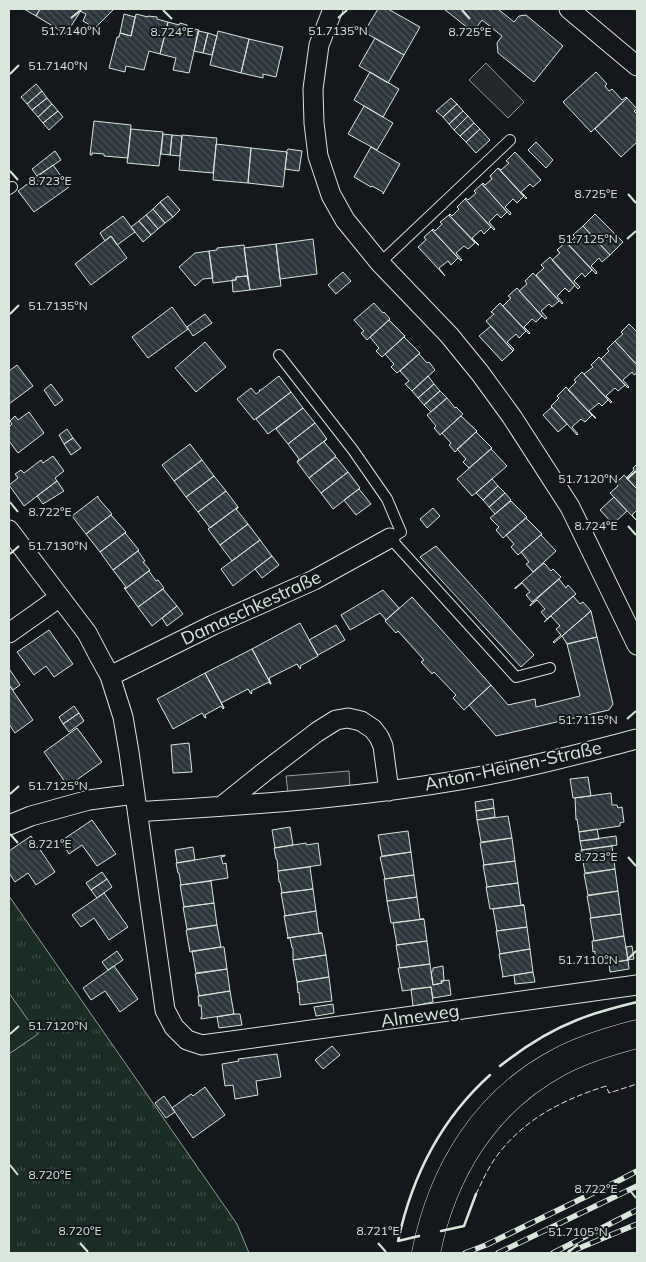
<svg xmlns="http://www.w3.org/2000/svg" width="646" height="1262" font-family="Mulish,sans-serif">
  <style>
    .grass { fill: url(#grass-tufts); stroke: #939e99 }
    .garden { fill: #1a2d24; stroke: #939e99 }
    .parking { fill: #24282b; stroke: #939e99 }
    .building { fill: url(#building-back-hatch); stroke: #d8e6dc }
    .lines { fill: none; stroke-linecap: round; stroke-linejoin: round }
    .lane-casing { stroke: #d8e6dc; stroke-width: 12 }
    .street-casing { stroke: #d8e6dc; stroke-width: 21 }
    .secondary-casing { stroke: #d8e6dc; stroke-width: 29 }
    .lane { stroke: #14181c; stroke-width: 10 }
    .street { stroke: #14181c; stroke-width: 19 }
    .secondary { stroke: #14181c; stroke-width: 28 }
    .rail-casing { stroke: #d8e6dc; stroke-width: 5.5 }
    .rail { stroke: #14181c; stroke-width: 4; stroke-dasharray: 11; stroke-linecap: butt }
    .fence { stroke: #d8e6dc; stroke-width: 1; stroke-dasharray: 6 2.5; stroke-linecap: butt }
    .wall { stroke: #d8e6dc; stroke-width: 2.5 }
    .ticks { fill: none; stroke: #d8e6dc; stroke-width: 2 }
    .labels { text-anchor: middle; stroke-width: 4; stroke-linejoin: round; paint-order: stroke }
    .street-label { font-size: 18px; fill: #d8e6dc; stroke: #14181c }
    .ticks-label { font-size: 12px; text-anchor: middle; fill: #d8e6dc; stroke: #14181c; stroke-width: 4; stroke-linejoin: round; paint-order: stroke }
  </style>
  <defs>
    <pattern id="grass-tufts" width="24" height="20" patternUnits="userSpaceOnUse" patternTransform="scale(1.25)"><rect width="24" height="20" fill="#1a2d24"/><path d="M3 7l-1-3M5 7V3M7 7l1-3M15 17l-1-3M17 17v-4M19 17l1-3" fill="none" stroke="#3b4b43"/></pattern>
    <pattern id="building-back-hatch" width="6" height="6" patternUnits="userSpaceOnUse" patternTransform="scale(1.25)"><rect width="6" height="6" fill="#2c363c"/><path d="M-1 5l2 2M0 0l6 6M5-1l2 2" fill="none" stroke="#4a5358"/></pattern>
  </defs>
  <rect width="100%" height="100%" fill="#14181c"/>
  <path class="grass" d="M 9,896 L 237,1224 L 249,1253 L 9,1253 Z"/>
  <path class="garden" d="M 9,993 L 38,1034 L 9,1054 Z"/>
  <path class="parking" d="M 486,63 L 524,102 L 508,118 L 469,80 Z
    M 349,771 L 350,787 L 288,793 L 286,776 Z"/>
  <path class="building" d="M 24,9 L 40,9 L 36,16 Z
    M 40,9 L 82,9 L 66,34 L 36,16 Z
    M 82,9 L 114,9 L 95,28 L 83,21 L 86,14 L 80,11 Z
    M 378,9 L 388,9 L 420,27 L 404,55 L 364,32 Z
    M 444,9 L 498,9 L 514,22 L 519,16 L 526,15 L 563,46 L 534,82 L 498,53 L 497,43 L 502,36 L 482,20 L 473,32 Z
    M 124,14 L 135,17 L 131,36 L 120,33 Z
    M 136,14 L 148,17 L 148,16 L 157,17 L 157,19 L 168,22 L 160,54 L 149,51 L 144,70 L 126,66 L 125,72 L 109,68 L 117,37 L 119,37 L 120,33 L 131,36 Z
    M 168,22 L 179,25 L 180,23 L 187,25 L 187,27 L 199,30 L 189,73 L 173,70 L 176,58 L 160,54 Z
    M 198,31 L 208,33 L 203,53 L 194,51 Z
    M 218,31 L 249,39 L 241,73 L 210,65 Z
    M 208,33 L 217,36 L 212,55 L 203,53 Z
    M 375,38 L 404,55 L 388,83 L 359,66 Z
    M 249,39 L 283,47 L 276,77 L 263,74 L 263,78 L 241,73 Z
    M 370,72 L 399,89 L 383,117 L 354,100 Z
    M 596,72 L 607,84 L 605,86 L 609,91 L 612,89 L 622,100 L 626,97 L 627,98 L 591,132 L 563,102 Z
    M 36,84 L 42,91 L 27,104 L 21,97 Z
    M 42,91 L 47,98 L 32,110 L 27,104 Z
    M 47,98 L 52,104 L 38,117 L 32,110 Z
    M 451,98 L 457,104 L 443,117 L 436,111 Z
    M 627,98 L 637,109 L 634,111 L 637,114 L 637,142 L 621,157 L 595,129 Z
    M 52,104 L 58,111 L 43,123 L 38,117 Z
    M 457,104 L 463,111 L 449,124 L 443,117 Z
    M 364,106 L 393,123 L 377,150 L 348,134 Z
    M 58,111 L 63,117 L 49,130 L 43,123 Z
    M 463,111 L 468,116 L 454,130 L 449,124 Z
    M 468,116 L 474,123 L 460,136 L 454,130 Z
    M 94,121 L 131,125 L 128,158 L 104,156 L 104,154 L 92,153 L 92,155 L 90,155 Z
    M 474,123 L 480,129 L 466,142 L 460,136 Z
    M 131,129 L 163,132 L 159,166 L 127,163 Z
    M 480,129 L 490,140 L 476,153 L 466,142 Z
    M 163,134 L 172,135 L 170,155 L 161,154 Z
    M 172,135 L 182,136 L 180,156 L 170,155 Z
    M 182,135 L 217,138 L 213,173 L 179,170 Z
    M 536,142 L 553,160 L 546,168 L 528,150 Z
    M 216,144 L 251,148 L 248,183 L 213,180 Z
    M 371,147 L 400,164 L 383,194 L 383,192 L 372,186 L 371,187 L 354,177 Z
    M 251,148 L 287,152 L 283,187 L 248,183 Z
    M 288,149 L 302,151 L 299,171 L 285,169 L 287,152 L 286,152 Z
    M 55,151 L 61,160 L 37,176 L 32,169 Z
    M 515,152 L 541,180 L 533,187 L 530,184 L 521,192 L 527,198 L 526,199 L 498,168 L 501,170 L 509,163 L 506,161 Z
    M 53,165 L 69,187 L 34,212 L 18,191 Z
    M 498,168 L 524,196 L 517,203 L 513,199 L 505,207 L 511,213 L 510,215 L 482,184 L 483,183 L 485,185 L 492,179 L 490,176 Z
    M 482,184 L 507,212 L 501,218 L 497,214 L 489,222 L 495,229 L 494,230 L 465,199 L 466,198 L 468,200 L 476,193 L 474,191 Z
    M 168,196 L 180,210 L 173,217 L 160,202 Z
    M 465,199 L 491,227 L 484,234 L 481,230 L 472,238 L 479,245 L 478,245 L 449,215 L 450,214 L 452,216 L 459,209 L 457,207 Z
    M 160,202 L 173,217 L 165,223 L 153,209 Z
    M 153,209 L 165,223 L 158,229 L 146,215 Z
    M 595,214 L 623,242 L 610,255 L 583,226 Z
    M 146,215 L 158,229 L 151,235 L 139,221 Z
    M 449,215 L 475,243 L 468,249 L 464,246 L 456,253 L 462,260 L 461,261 L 432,230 L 433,229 L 435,231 L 442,224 L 440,222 Z
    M 123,216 L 135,232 L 117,245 L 111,236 L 105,241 L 100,233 Z
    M 139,221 L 151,235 L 143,242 L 131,227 Z
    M 583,226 L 610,255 L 602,262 L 599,258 L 591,266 L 597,272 L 596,274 L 568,244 L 575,237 L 573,235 Z
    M 432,230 L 458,258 L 451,265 L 448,261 L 439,268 L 445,276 L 418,247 L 426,240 L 424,237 Z
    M 111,236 L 127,258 L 91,285 L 75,264 Z
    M 313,239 L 317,274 L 280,279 L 276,244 Z
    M 566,242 L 592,270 L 585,277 L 582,273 L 574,281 L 580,287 L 578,289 L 552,260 L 560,253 L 557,250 Z
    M 276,244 L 281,286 L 250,290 L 244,248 Z
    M 244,245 L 248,279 L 247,276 L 236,277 L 236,280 L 213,283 L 209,251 L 217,250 L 217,248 Z
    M 209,251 L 213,278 L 203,279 L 195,286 L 179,267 L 195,253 Z
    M 550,257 L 575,285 L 569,292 L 565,288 L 557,296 L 563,303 L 562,304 L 536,275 L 544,268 L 541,265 Z
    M 343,272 L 351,281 L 336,294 L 328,285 Z
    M 533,273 L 559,301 L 552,307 L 549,304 L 541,311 L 547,318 L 545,319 L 519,291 L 527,284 L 525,281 Z
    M 247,276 L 250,290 L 233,292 L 232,280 L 236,280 L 236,277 Z
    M 517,288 L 542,316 L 536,322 L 532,319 L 524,327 L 530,333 L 529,334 L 503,306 L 511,298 L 508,296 Z
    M 374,303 L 383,313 L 384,312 L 390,319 L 367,340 L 361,333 L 364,331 L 354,320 Z
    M 500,303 L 526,331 L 519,338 L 516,334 L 507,342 L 514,349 L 513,351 L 486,321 L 494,314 L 491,312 Z
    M 172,307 L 188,329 L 148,358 L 132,337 Z
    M 205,314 L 212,323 L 193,336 L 187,327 Z
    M 389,320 L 405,336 L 382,357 L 376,351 L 379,348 L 370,337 Z
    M 629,324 L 637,332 L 637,361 L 636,361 L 637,365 L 615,341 L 623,334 L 621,332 Z
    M 491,326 L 513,351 L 502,361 L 479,336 Z
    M 404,337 L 420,353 L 397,373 L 391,367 L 394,364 L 385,354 Z
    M 615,341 L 637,365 L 637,373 L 634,375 L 632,372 L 623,380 L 629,387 L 628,388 L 601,359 L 609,351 L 607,349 Z
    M 205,342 L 226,367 L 196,392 L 175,368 Z
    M 419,354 L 427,363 L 429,362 L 435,370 L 412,391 L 405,384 L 409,381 L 400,371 Z
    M 599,357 L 625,385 L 618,391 L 615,388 L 606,396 L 612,402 L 611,403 L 584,374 L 593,367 L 591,365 Z
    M 17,365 L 33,386 L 9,404 L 9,371 Z
    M 582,372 L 608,400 L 602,406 L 599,403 L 589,411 L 596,418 L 595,418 L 568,390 L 576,382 L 574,380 Z
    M 279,376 L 291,392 L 254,420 L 237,399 L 251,388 L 256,394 L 260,391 L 259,390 L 261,390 Z
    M 428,376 L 434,384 L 418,398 L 412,391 Z
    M 51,384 L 63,400 L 55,406 L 44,390 Z
    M 434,384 L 440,391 L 424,405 L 418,398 Z
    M 566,387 L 592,415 L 585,422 L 581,419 L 572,427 L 578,434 L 577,435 L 551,406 L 559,398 L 557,396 Z
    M 440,391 L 447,398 L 431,412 L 424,405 Z
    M 291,392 L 303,408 L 268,434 L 256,419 Z
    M 447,398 L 455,408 L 456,407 L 463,414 L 440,435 L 434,428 L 436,426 L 427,415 Z
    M 552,407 L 567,424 L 558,432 L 543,415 Z
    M 303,408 L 315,423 L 288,444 L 276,429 Z
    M 29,412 L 44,433 L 18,453 L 9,441 L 9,427 L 12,424 L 10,421 L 15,416 L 18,420 Z
    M 461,416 L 477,431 L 455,452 L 449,445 L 451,443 L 442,433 Z
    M 315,423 L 327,439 L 297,462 L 299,459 L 288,444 Z
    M 67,429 L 73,438 L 64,444 L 59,435 Z
    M 476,432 L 492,448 L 469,468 L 463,462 L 466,459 L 457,449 Z
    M 73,438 L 81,448 L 71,455 L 64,444 Z
    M 327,439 L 324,442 L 336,456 L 309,478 L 297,462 Z
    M 190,444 L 202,460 L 174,481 L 162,465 Z
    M 491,449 L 507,466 L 472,496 L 457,479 Z
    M 53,456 L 64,471 L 55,478 L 57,481 L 24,506 L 9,485 L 18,478 L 15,474 L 21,470 L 24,473 L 41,460 L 43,463 Z
    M 336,457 L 348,472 L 321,493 L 309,478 Z
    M 202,460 L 214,476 L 186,497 L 174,481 Z
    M 637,464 L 637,489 L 626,478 L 634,470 L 633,468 Z
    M 348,472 L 360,488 L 333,509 L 321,493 Z
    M 624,475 L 637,489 L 637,510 L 632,515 L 637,521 L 610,493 L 618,486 L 616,483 Z
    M 214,476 L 226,491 L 198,512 L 186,497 Z
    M 492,479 L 498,486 L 483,500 L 476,493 Z
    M 57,481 L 64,491 L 43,504 L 37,496 Z
    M 498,486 L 505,493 L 489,507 L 483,500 Z
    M 359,489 L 371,504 L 356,515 L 344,500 Z
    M 226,491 L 238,507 L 210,528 L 198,512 Z
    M 505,493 L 511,500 L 495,514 L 489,507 Z
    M 98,496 L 98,498 L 112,514 L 86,534 L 72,516 Z
    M 614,497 L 627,511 L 613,524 L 600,510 Z
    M 511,501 L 527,517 L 503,538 L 496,530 L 499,527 L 490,518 Z
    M 238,507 L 238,508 L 236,509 L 248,524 L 220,545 L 208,529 Z
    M 433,508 L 440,516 L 427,528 L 420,519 Z
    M 111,515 L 126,532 L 100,552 L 86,534 Z
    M 526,518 L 542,534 L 518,555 L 511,547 L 514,544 L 506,535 Z
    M 248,524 L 260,540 L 232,561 L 220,545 Z
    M 125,533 L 139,550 L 113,570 L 100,552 Z
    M 541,535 L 556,551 L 533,572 L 526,564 L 529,562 L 521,552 Z
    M 260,540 L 272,556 L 233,586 L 221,569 Z
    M 436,546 L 534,655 L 521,667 L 420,557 Z
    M 138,551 L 145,561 L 143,562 L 150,570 L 125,589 L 124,588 L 126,587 L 113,570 Z
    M 272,556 L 279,565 L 262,578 L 255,569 Z
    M 544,563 L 551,571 L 553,569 L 561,577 L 532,602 L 526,595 L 530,592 L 522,583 L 515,589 L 515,588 Z
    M 149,571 L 156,581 L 158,580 L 164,588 L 138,607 L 125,589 Z
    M 559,579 L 566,588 L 568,585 L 576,594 L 547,619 L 541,612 L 545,609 L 537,600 L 530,606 L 530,605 Z
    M 163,589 L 177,606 L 152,626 L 138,607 Z
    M 383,590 L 399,608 L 386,620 L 380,613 L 350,630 L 341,615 Z
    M 573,596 L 580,604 L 583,602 L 591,611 L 554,643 L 553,642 L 561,635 L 556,629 L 560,626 L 551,616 L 544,622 Z
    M 412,597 L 491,685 L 464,710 L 453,698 L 456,695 L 434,672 L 432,674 L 421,662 L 424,660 L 398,631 L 396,633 L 385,621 Z
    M 177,606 L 183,614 L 167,626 L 162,618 Z
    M 591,611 L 597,637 L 567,644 L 562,636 Z
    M 300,623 L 318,656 L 300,666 L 301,668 L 300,669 L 297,664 L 269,678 L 271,684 L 252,649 Z
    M 336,625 L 345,640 L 318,655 L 309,640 Z
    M 49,630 L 73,664 L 54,677 L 46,666 L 34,675 L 17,652 Z
    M 597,637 L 613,704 L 609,710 L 496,736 L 469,705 L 491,685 L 508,705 L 535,699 L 536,707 L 580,696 L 567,644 Z
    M 252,649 L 271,684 L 270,684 L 269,682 L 251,691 L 252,693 L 251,694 L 248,689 L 221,703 L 224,708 L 205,673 Z
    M 9,670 L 10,670 L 20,685 L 13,690 L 9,685 Z
    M 205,673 L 224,708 L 223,709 L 221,706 L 205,715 L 206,718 L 205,718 L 202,713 L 173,729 L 157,699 Z
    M 9,685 L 33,720 L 15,733 L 9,724 Z
    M 74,706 L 79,713 L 63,724 L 59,717 Z
    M 79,713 L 84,721 L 69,732 L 63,724 Z
    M 77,728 L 102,762 L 68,786 L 44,752 Z
    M 189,743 L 192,772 L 173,773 L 171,745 Z
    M 588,777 L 591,796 L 573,798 L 570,779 Z
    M 611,793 L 612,805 L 617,805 L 618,808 L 622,807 L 624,822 L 620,823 L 620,826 L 579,832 L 577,819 L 576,820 L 575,798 Z
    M 493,799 L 494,808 L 476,811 L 475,802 Z
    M 494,808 L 495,817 L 477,820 L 476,811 Z
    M 508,816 L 512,838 L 481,842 L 477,820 Z
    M 92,820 L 116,854 L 97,866 L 82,845 L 69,854 L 61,841 Z
    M 290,827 L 293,845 L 275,848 L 272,830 Z
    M 597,829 L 599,839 L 580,841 L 579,832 Z
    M 408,831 L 411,852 L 382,856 L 378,835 Z
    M 31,836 L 55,872 L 36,885 L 28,873 L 15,882 L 9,873 L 9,851 Z
    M 616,836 L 617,845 L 582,850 L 580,841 Z
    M 512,838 L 515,861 L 484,865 L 480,843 Z
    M 306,843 L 307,845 L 318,843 L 321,865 L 278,871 L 277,859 L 276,859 L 274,848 Z
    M 612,846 L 615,869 L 585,873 L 581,850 Z
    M 193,847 L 195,860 L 177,863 L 175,850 Z
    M 411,852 L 414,875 L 385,879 L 380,857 Z
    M 225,855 L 225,856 L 221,857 L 223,864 L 226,863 L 228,878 L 181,885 L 179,873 L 178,873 L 176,863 Z
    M 515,861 L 518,883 L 487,887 L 483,865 Z
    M 310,867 L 313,889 L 281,893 L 282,893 L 280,882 L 279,882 L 278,871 Z
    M 615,869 L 618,891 L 588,895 L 584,874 Z
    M 102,872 L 107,879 L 91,890 L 86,883 Z
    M 414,875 L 417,897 L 387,901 L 384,879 Z
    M 107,879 L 112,887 L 97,898 L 91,890 Z
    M 211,881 L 214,903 L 184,907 L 180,885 Z
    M 518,883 L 521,905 L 524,905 L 490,909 L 486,887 Z
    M 313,889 L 316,911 L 284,916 L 285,915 L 281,893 Z
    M 618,891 L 621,914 L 591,918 L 587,896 Z
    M 104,893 L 128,927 L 109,940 L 94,918 L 81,927 L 72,915 Z
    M 417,897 L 420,919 L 424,919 L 391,923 L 387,901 Z
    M 214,903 L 217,925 L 187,929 L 183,907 Z
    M 524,905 L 527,927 L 497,931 L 493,909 Z
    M 316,911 L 319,933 L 322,933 L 287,938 L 288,937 L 284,916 Z
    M 621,914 L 624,936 L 594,941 L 590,918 Z
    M 424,919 L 427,941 L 397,945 L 393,923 Z
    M 217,925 L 221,947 L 190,952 L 186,930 Z
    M 527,927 L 530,949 L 500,954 L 496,931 Z
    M 322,933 L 326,955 L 293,960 L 293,948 L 292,948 L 290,938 L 287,938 Z
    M 624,936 L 628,960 L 595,965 L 595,951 L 593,952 L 592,941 Z
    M 427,941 L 430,964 L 400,968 L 396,945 Z
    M 632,946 L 634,959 L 628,960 L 626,947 Z
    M 221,947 L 224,947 L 227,969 L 196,973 L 192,951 Z
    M 530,949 L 533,972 L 502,977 L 503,976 L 499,954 Z
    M 117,951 L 123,960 L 108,970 L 102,962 Z
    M 326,955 L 329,977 L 297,982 L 293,960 Z
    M 628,960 L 629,969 L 610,972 L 609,963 Z
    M 430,964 L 433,985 L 442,983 L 441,981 L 449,980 L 451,995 L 433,998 L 431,987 L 402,991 L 402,989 L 398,968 Z
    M 114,966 L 138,999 L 120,1012 L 105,991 L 91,1000 L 83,988 Z
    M 443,966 L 444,981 L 441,981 L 442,983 L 433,985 L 431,972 L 433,971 L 433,968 Z
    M 227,969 L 230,991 L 199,996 L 195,974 Z
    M 533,972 L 535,982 L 515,984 L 514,975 Z
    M 329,977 L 332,1001 L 300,1005 L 299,992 L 298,993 L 297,982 Z
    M 431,987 L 433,1002 L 413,1006 L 411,989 Z
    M 230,991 L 234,1014 L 201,1019 L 201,1017 L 202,1017 L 201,1005 L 199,1006 L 198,996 Z
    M 333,1004 L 334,1013 L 316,1016 L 314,1007 Z
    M 234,1014 L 240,1014 L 242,1025 L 219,1028 L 217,1017 Z
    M 332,1046 L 340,1055 L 323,1069 L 315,1060 Z
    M 277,1054 L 281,1077 L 256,1081 L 258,1095 L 235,1099 L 233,1085 L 225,1086 L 222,1064 L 239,1061 L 238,1059 Z
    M 205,1087 L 225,1115 L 193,1138 L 172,1108 L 191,1094 L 193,1096 Z
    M 164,1096 L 175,1112 L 166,1118 L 155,1103 Z"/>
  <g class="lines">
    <g class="lane-casing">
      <path id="lane" d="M 9,189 L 12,187
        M 380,263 L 510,140
        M 279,355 L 353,450 L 387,499 L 401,532 L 390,538 L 516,677 L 550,668"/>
    </g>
    <g class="street-casing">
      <path id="street" d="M 333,9 L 319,45 L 313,89 L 314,123 L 318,156 L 331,195 L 345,220 L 380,263 L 449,335 L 480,373 L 512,417 L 570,507 L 637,645
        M 569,9 L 637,66
        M 9,530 L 87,633 L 99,656 L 110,676 L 123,717 L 129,752 L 165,1010 L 174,1027 L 187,1040 L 202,1045 L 637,985
        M 9,633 L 60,597
        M 110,676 L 213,625 L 314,580 L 390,538
        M 222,806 L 263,773 L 317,732 L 336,720 L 348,718 L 361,721 L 373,729 L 379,737 L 383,746 L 389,791
        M 138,812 C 241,805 346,799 448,782 C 512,772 575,755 637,739
        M 9,825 L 31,816 L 89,800 L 135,794"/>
    </g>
    <g class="secondary-casing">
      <path id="secondary" d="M 426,1253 C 442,1173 484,1102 559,1062 C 583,1049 610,1041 637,1034"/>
    </g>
    <use href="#lane" class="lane"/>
    <use href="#street" class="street"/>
    <use href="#secondary" class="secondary"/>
    <g class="rail-casing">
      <path id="rail" d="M 570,1252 L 637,1224
        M 465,1253 L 486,1245 L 618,1181 L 637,1171
        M 498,1253 L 637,1186
        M 553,1253 L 637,1210"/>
    </g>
    <use href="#rail" class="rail"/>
    <path class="fence" d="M 476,1194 C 482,1182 488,1168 496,1157 C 524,1119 562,1100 606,1086 L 609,1093 L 637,1084"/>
    <path class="wall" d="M 500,1066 C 524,1047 549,1031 577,1020 C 596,1012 617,1007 637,1002
      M 441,1231 L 464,1226 L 476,1194
      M 419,1236 L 398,1241 C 412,1176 440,1120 490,1075"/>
  </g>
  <path class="ticks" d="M 163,10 L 172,19M 462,10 L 470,19M 71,18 L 81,10M 338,18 L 347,10M 10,74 L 19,65M 10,171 L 18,180M 628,194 L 636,203M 627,239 L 636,231M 10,314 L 19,305M 627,479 L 636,471M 10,502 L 18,512M 628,526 L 636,535M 10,554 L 19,546M 627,719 L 636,711M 10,794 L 19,786M 10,834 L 18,843M 628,857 L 636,866M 627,960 L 636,951M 10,1034 L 19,1026M 10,1165 L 18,1175M 628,1188 L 636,1198M 80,1243 L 88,1252M 378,1243 L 386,1252M 569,1252 L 578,1244"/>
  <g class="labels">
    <g class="street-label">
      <text transform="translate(251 608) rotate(-25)" y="6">Damaschkestraße</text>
      <text transform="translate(513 766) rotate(-12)" y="6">Anton-Heinen-Straße</text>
      <text transform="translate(420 1016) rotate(-8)" y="6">Almeweg</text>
    </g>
  </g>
  <g class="ticks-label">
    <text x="338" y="35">51.7135°N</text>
    <text x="71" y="35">51.7140°N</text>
    <text x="470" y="36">8.725°E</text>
    <text x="172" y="36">8.724°E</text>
    <text x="58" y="70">51.7140°N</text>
    <text x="50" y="185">8.723°E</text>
    <text x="596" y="198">8.725°E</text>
    <text x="588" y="243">51.7125°N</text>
    <text x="58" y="310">51.7135°N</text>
    <text x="588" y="483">51.7120°N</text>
    <text x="50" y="516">8.722°E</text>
    <text x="596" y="530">8.724°E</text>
    <text x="58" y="550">51.7130°N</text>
    <text x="588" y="724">51.7115°N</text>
    <text x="58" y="790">51.7125°N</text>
    <text x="50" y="848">8.721°E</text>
    <text x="596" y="861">8.723°E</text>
    <text x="588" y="964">51.7110°N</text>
    <text x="58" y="1030">51.7120°N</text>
    <text x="50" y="1179">8.720°E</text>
    <text x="596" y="1193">8.722°E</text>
    <text x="80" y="1235">8.720°E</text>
    <text x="378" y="1235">8.721°E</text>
    <text x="578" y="1236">51.7105°N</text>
  </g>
  <rect width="646" height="1262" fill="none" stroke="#d8e6dc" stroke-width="20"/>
</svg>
